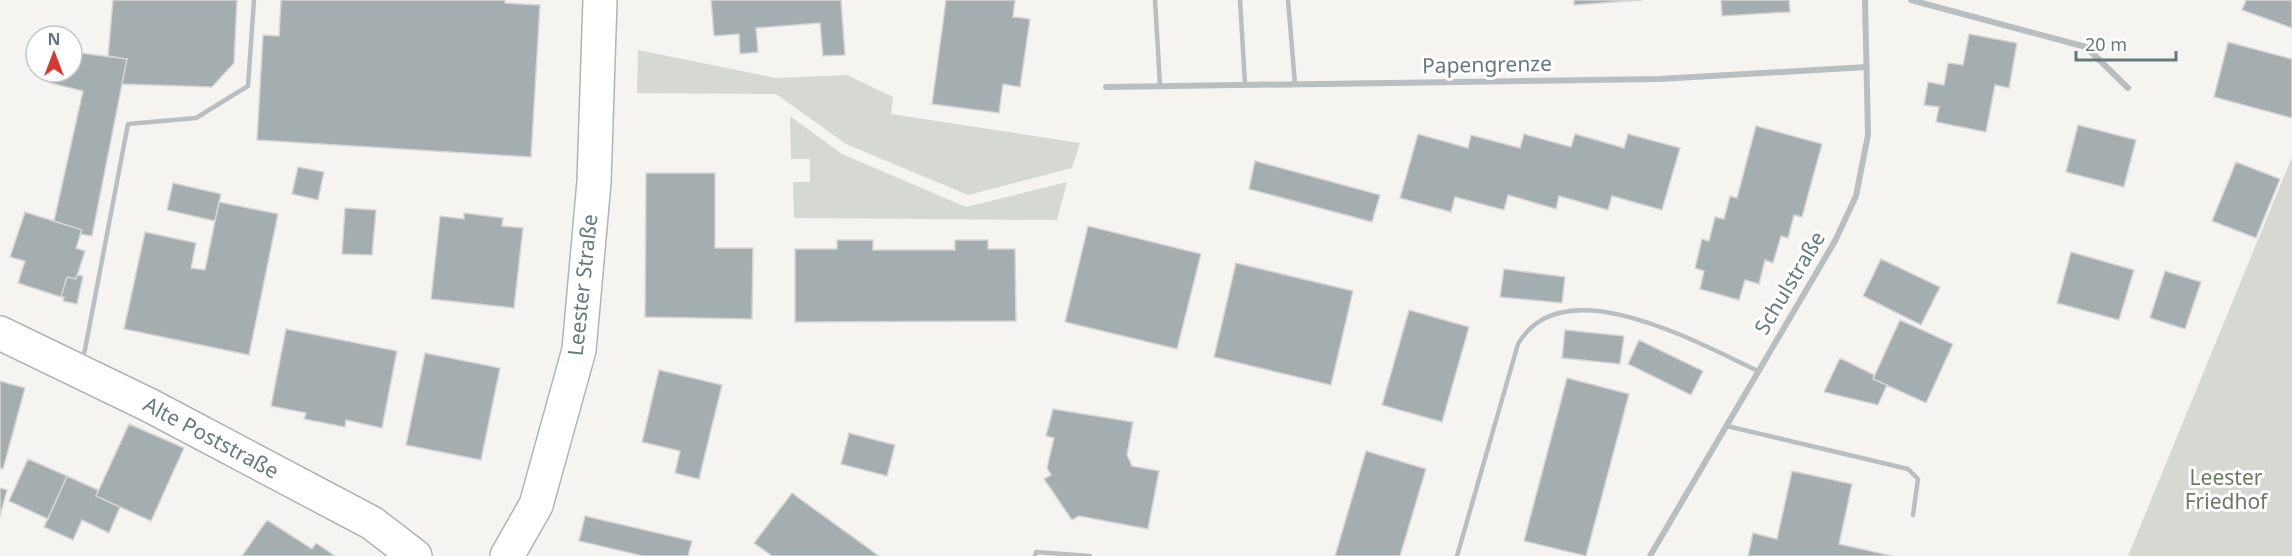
<svg xmlns="http://www.w3.org/2000/svg" width="2292" height="556" font-family="'Noto Sans',sans-serif">
  <style>
    .green { fill: #d5d9d1 }
    .building { fill: #a4adb0; stroke: #d6d6d4; stroke-width: 1.5 }
    .lines { fill: none; stroke-linecap: round; stroke-linejoin: round }
    .secondary-casing { stroke: #aeb5b7; stroke-width: 36 }
    .lane { stroke: #b9bfc1; stroke-width: 4.5 }
    .street { stroke: #b9bfc1; stroke-width: 6 }
    .secondary { stroke: #fff; stroke-width: 33 }
    .labels { text-anchor: middle; stroke-width: 6; stroke-linejoin: round; paint-order: stroke }
    .street-label { font-size: 21px; fill: #66797f; stroke: #fff }
    .park-label { font-size: 21px; fill: #6c7765; stroke: #fff }
  </style>
  <rect width="100%" height="100%" fill="#f5f4f1"/>
  <path class="green" d="M 638,50 L 776,78 L 847,75 L 893,97 L 891,114 L 1080,143 L 1072,168 L 968,195 L 846,144 L 776,94 L 637,93 Z
    M 790,116 L 842,154 L 966,207 L 1067,182 L 1057,220 L 794,218 L 793,182 L 810,182 L 810,159 L 791,159 Z
    M 2292,157 L 2292,556 L 2128,556 Z"/>
  <path class="building" d="M 113,0 L 237,0 L 234,63 L 212,87 L 122,84 L 127,59 L 108,56 Z
    M 281,0 L 505,0 L 505,3 L 540,5 L 531,157 L 257,140 L 263,35 L 279,36 Z
    M 711,0 L 841,0 L 845,55 L 823,56 L 820,23 L 756,28 L 758,52 L 740,54 L 739,34 L 714,36 Z
    M 946,0 L 1015,0 L 1013,17 L 1030,19 L 1020,87 L 1003,84 L 999,113 L 932,104 Z
    M 1574,0 L 1642,0 L 1574,5 Z
    M 1721,0 L 1789,0 L 1790,12 L 1722,16 Z
    M 2246,0 L 2292,0 L 2292,28 L 2242,10 Z
    M 1969,34 L 2017,43 L 2009,88 L 1995,85 L 1986,132 L 1936,122 L 1939,107 L 1924,105 L 1928,82 L 1944,85 L 1948,63 L 1963,65 Z
    M 2228,42 L 2292,59 L 2292,118 L 2214,97 Z
    M 72,52 L 127,59 L 92,236 L 80,234 L 82,230 L 54,221 L 83,91 L 50,83 L 53,72 L 72,72 Z
    M 2078,125 L 2136,140 L 2124,187 L 2066,172 Z
    M 1756,126 L 1822,144 L 1802,217 L 1794,215 L 1788,238 L 1781,236 L 1773,263 L 1765,260 L 1759,284 L 1745,280 L 1739,300 L 1700,289 L 1704,271 L 1695,268 L 1702,239 L 1709,241 L 1715,217 L 1724,219 L 1730,196 L 1737,198 Z
    M 1418,134 L 1468,148 L 1471,135 L 1520,148 L 1524,134 L 1571,147 L 1575,134 L 1624,148 L 1628,134 L 1680,148 L 1662,210 L 1612,196 L 1608,210 L 1559,196 L 1556,209 L 1508,195 L 1504,210 L 1455,197 L 1451,212 L 1400,198 Z
    M 1255,161 L 1380,195 L 1372,222 L 1249,189 Z
    M 2236,162 L 2280,179 L 2256,238 L 2212,221 Z
    M 298,167 L 324,172 L 318,200 L 292,194 Z
    M 646,173 L 715,173 L 715,248 L 753,248 L 752,319 L 645,317 Z
    M 173,183 L 221,194 L 215,221 L 167,210 Z
    M 219,202 L 278,214 L 249,355 L 124,329 L 145,232 L 196,243 L 191,268 L 205,270 Z
    M 345,208 L 376,210 L 372,255 L 342,254 Z
    M 25,212 L 82,230 L 76,248 L 85,251 L 76,279 L 67,277 L 61,297 L 18,283 L 25,261 L 10,257 Z
    M 464,213 L 503,218 L 502,226 L 523,228 L 514,308 L 431,299 L 440,216 L 464,219 Z
    M 1088,226 L 1201,254 L 1177,349 L 1065,322 Z
    M 837,240 L 873,240 L 873,250 L 955,250 L 955,240 L 988,240 L 988,249 L 1015,249 L 1016,321 L 795,322 L 795,249 L 837,249 Z
    M 2071,252 L 2134,270 L 2119,320 L 2057,303 Z
    M 1881,259 L 1940,287 L 1921,325 L 1863,296 Z
    M 1236,263 L 1353,291 L 1331,385 L 1214,357 Z
    M 1504,269 L 1565,277 L 1562,303 L 1500,297 Z
    M 2165,271 L 2201,282 L 2185,329 L 2150,318 Z
    M 77,275 L 83,276 L 77,304 L 63,301 L 64,297 L 61,297 L 67,277 L 76,279 Z
    M 1409,310 L 1469,327 L 1442,422 L 1382,405 Z
    M 1900,320 L 1953,344 L 1926,403 L 1873,379 Z
    M 286,329 L 397,351 L 382,428 L 346,420 L 345,427 L 304,419 L 306,413 L 271,406 Z
    M 1565,330 L 1624,336 L 1620,364 L 1562,358 Z
    M 1639,340 L 1703,371 L 1691,395 L 1628,364 Z
    M 425,353 L 500,368 L 481,460 L 406,445 Z
    M 1840,358 L 1874,375 L 1873,379 L 1887,385 L 1878,405 L 1824,392 Z
    M 659,370 L 722,385 L 699,479 L 675,473 L 680,451 L 642,442 Z
    M 1567,378 L 1629,394 L 1586,556 L 1524,541 Z
    M 0,381 L 25,388 L 3,469 L 0,468 Z
    M 1053,409 L 1133,422 L 1127,455 L 1132,466 L 1159,471 L 1148,529 L 1079,516 L 1072,520 L 1044,479 L 1051,475 L 1047,468 L 1054,438 L 1046,436 Z
    M 129,424 L 184,448 L 151,521 L 96,496 Z
    M 849,433 L 895,445 L 887,476 L 841,464 Z
    M 1366,451 L 1426,469 L 1400,556 L 1335,556 Z
    M 28,459 L 67,476 L 48,519 L 9,501 Z
    M 1792,471 L 1852,484 L 1839,544 L 1892,556 L 1748,556 L 1753,533 L 1777,539 Z
    M 67,476 L 98,490 L 96,496 L 120,507 L 109,533 L 82,520 L 73,540 L 44,527 Z
    M 0,488 L 7,490 L 0,516 Z
    M 792,493 L 879,556 L 772,556 L 754,543 Z
    M 585,516 L 692,541 L 688,556 L 643,556 L 579,541 Z
    M 267,520 L 312,549 L 316,543 L 335,556 L 242,556 Z"/>
  <g class="lines">
    <g class="secondary-casing">
      <path id="secondary" d="M 0,333 L 149,405 L 372,523 L 415,556
        M 507,556 L 536,505 L 579,350 L 594,182 L 600,0"/>
    </g>
    <path class="lane" d="M 1155,0 L 1160,85
      M 1240,0 L 1245,84
      M 1288,0 L 1295,84
      M 83,360 L 128,124 L 196,118 L 248,86 L 254,0
      M 1727,426 L 1908,469 L 1918,479 L 1913,515
      M 1035,556 L 1036,552 L 1090,556
      M 1457,556 L 1518,344 C 1563,266 1700,344 1758,371"/>
    <path class="street" d="M 1911,0 L 2086,47 L 2128,88
      M 1106,87 L 1659,79 L 1867,67
      M 1650,556 L 1835,241 L 1856,196 L 1868,135 L 1865,0"/>
    <use href="#secondary" class="secondary"/>
  </g>
  <g class="labels">
    <g class="street-label">
      <text transform="translate(1487 65) rotate(-1)" y="7">Papengrenze</text>
      <text transform="translate(1790 283) rotate(-59)" y="7">Schulstraße</text>
      <text transform="translate(583 285) rotate(-84)" y="7">Leester Straße</text>
      <text transform="translate(211 438) rotate(28)" y="7">Alte Poststraße</text>
    </g>
    <g class="park-label">
      <text x="2226" y="485">Leester<tspan x="2226" dy="24">Friedhof</tspan></text>
    </g>
  </g>
  <g transform="translate(54 54)"><circle r="28" fill="#ffffff" stroke="#c2c9cc" stroke-width="1.5"/>
  <path d="M0-4.5L10 22L0 15L-10 22Z" fill="#d13b34"/>
  <text y="-9" font-size="16" font-weight="bold" text-anchor="middle" fill="#66797f">N</text>
  </g>
  <path d="M2076 51v9h100v-9" fill="none" stroke="#66797f" stroke-width="3"/>
  <text x="2085" y="51" font-size="18" fill="#66797f" stroke="#ffffff" stroke-width="4.5" paint-order="stroke">20 m</text>
</svg>
